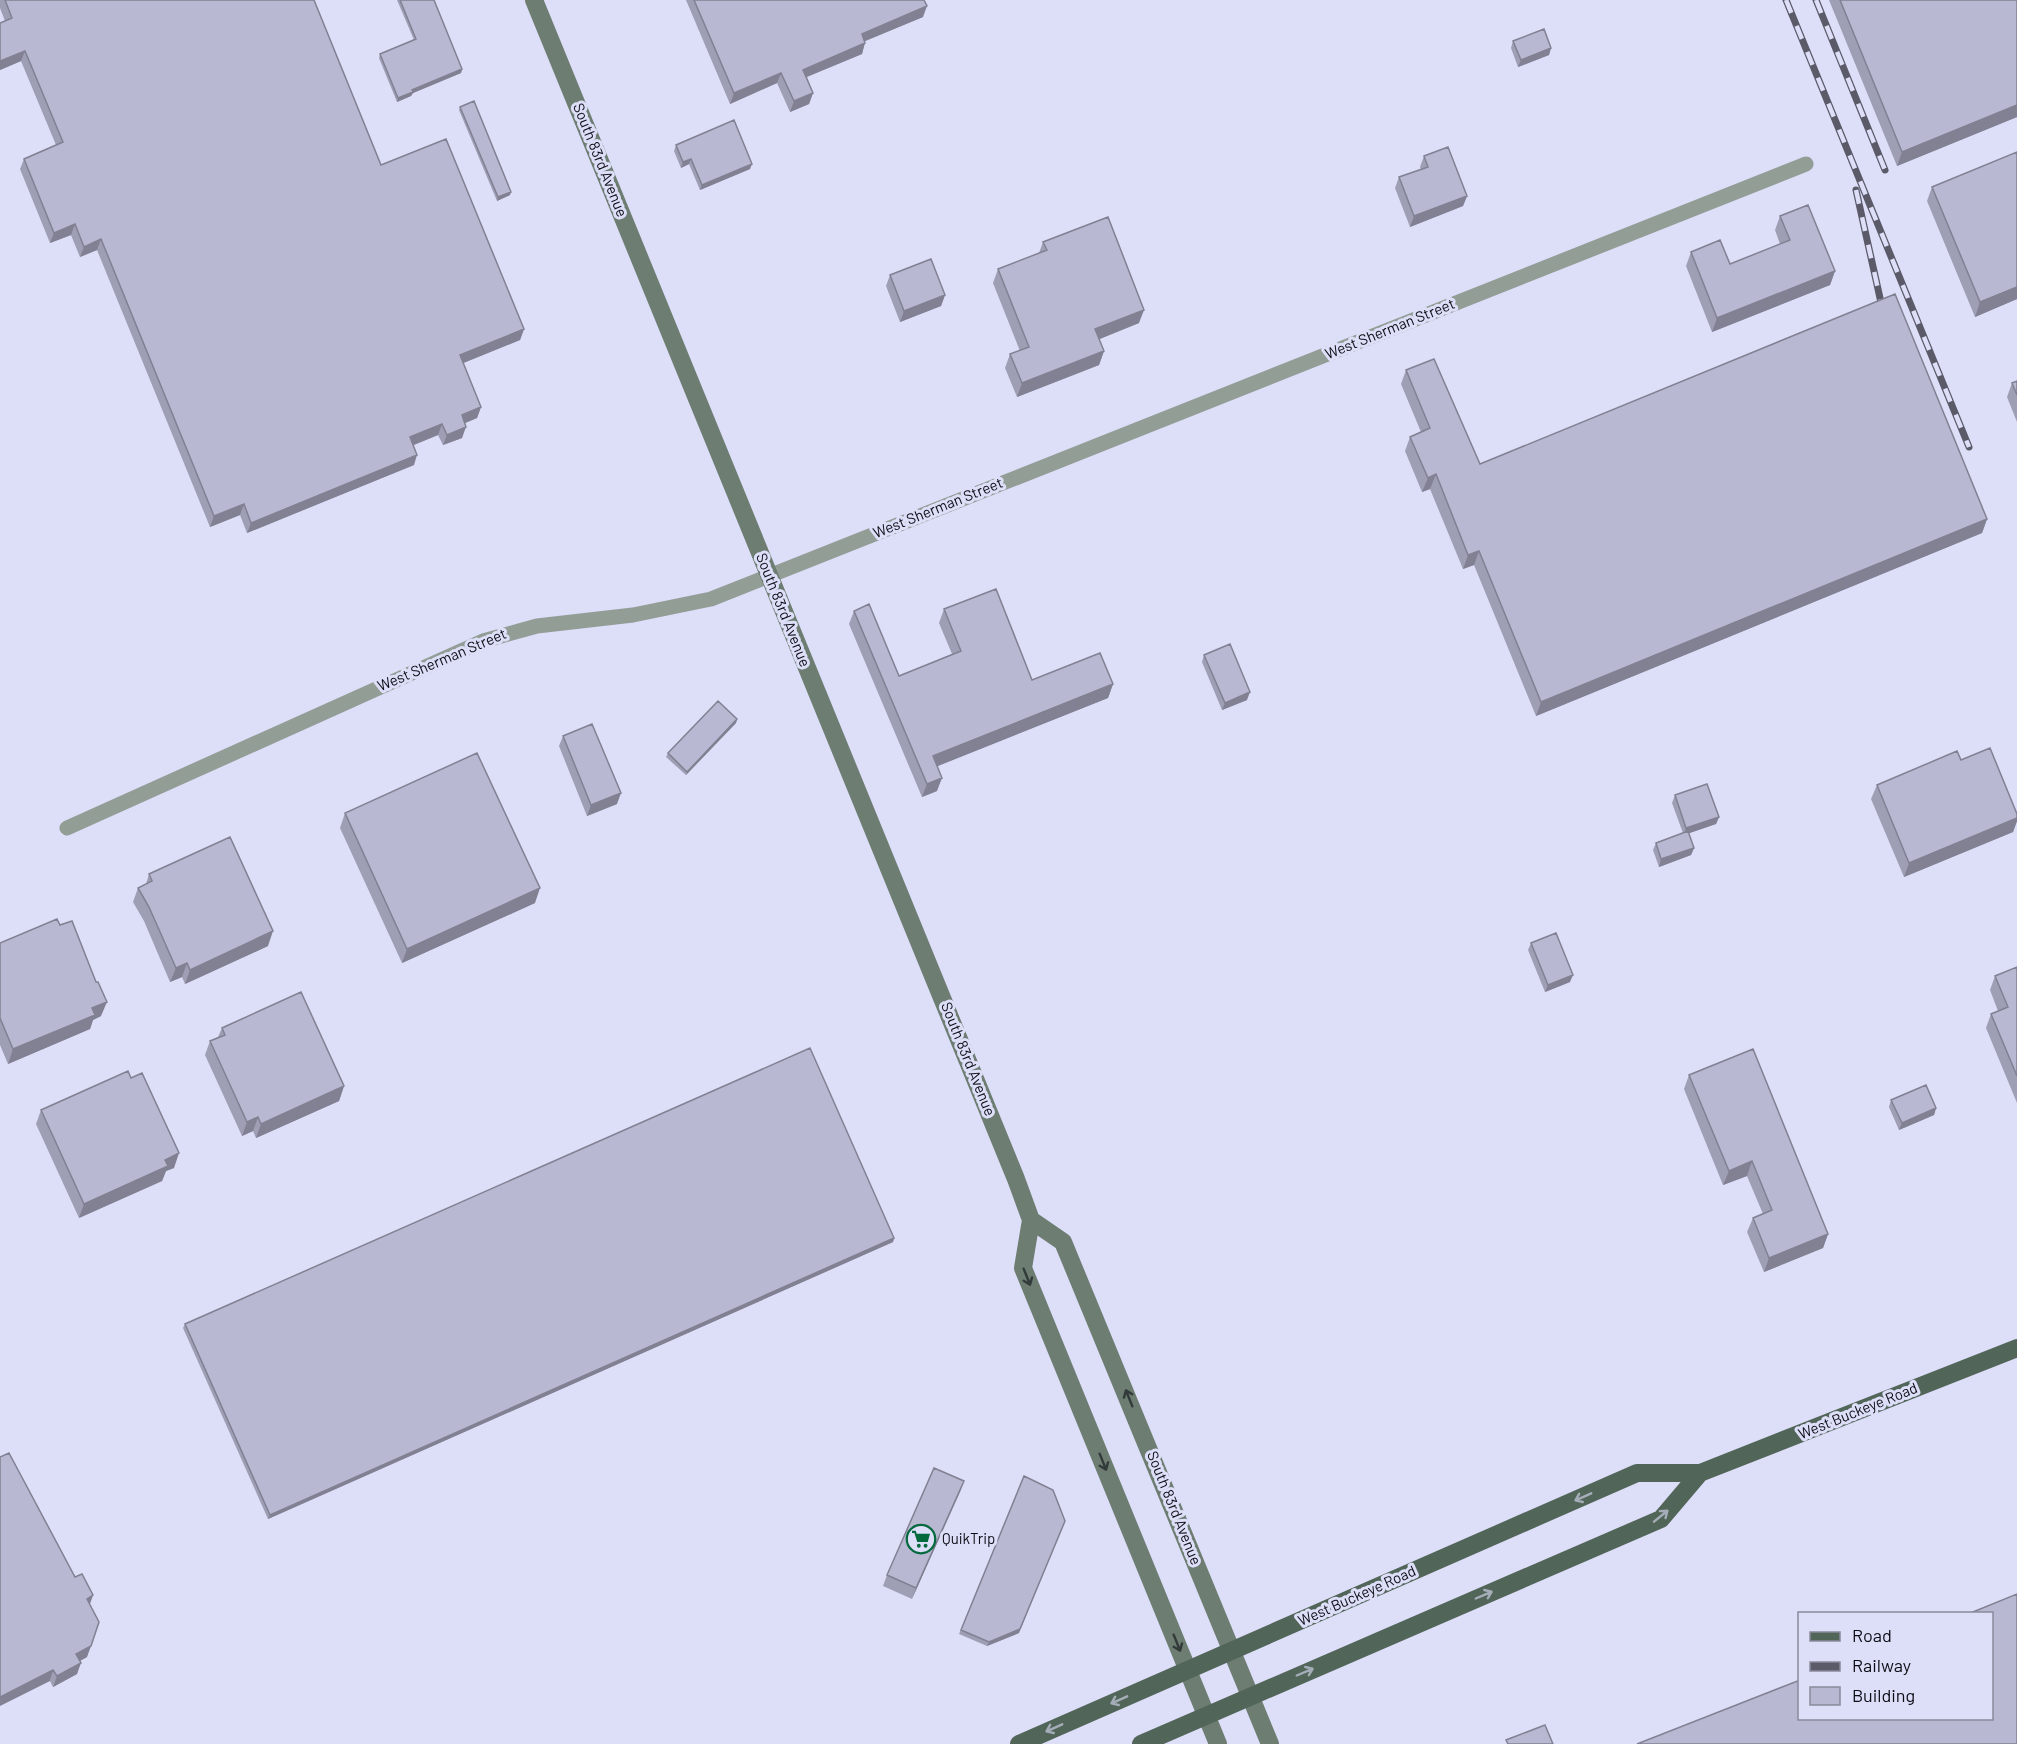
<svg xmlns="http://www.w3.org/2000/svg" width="2017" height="1744" font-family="Barlow,sans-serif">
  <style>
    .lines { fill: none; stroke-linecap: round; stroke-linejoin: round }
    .minor { stroke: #929d96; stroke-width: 15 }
    .secondary { stroke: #6d7d72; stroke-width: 18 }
    .primary { stroke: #526559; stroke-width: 18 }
    .rail-casing { stroke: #5a5a69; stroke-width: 7 }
    .rail { stroke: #dddef8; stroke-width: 4.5; stroke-dasharray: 14; stroke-linecap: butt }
    .wall { fill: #9e9eb5 }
    .shaded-wall { fill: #818193 }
    .building { fill: #b8b8d2; stroke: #818193; stroke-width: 1.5 }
    .oneway { stroke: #333a3a }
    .oneway2 { stroke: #a5aeb8 }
    .labels { text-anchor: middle; stroke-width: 6; stroke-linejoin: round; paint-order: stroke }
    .street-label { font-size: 15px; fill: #0d0d15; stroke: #dddef8 }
    .poi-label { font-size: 15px; fill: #0d0d15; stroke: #dddef8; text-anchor: start }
  </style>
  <rect width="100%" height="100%" fill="#dddef8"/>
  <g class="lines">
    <path class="minor" d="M 67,828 L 483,641 L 537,626 L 633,615 L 711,599 L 1806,164"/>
    <path class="secondary" d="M 534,0 L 1016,1179 L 1031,1220 L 1023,1268 L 1218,1744
      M 1031,1220 L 1063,1242 L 1270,1744"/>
    <path class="primary" d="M 1019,1744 L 1637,1473 L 1700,1473 L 2017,1348
      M 1141,1744 L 1661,1519 L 1700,1473"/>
    <g class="rail-casing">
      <path id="rail" d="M 1786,0 L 1969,447
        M 1816,0 L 1885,170
        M 1856,190 L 1884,316"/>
    </g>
    <use href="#rail" class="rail"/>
  </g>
  <path class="wall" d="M 0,0 L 314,0 L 381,165 L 524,329 L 520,340 L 463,363 L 481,407 L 477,418 L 465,423 L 462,438 L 443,445 L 438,435 L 414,445 L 414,465 L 247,533 L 240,515 L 210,527 L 97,250 L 80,257 L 71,235 L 50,243 L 20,169 L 24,159 L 56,145 L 21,61 L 0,70 L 0,23 L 5,21 L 0,8 Z
    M 397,0 L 434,0 L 462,69 L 461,73 L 413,93 L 411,96 L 397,102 L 379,58 L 380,54 L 414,40 Z
    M 686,0 L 924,0 L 923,17 L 865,41 L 862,54 L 807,77 L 813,93 L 809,104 L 790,112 L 777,83 L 730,104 Z
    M 1829,0 L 2017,0 L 2017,117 L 1897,166 Z
    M 1513,41 L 1551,48 L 1549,55 L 1518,67 L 1511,48 Z
    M 460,107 L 510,195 L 497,201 L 459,110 Z
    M 676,145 L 750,169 L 700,190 L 689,164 L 681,168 L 674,151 Z
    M 2017,152 L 2017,299 L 1975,317 L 1927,201 L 1932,187 Z
    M 1424,156 L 1467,196 L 1463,206 L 1410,227 L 1395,188 L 1399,177 L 1421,169 L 1420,167 Z
    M 1780,216 L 1835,271 L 1830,285 L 1712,332 L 1686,266 L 1691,252 L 1730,264 L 1780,244 L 1775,230 Z
    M 1043,242 L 1139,323 L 1099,339 L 1104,351 L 1099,365 L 1017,397 L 1005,368 L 1010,354 L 1020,351 L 993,283 L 998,269 L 1039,253 Z
    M 890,275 L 945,295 L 941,306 L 900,322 L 886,286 Z
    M 1406,370 L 1480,464 L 1987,519 L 1982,533 L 1536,716 L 1474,565 L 1463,569 L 1430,489 L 1422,492 L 1405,451 L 1410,437 L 1421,432 L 1401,384 Z
    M 2017,381 L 2017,422 L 2007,397 L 2012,383 Z
    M 944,609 L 1032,680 L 1113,684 L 1108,698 L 937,766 L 937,791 L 922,797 L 849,624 L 854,611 L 899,676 L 952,654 L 939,623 Z
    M 1204,655 L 1247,700 L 1222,710 L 1202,662 Z
    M 737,719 L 736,723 L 686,775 L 666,757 L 668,753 Z
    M 563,736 L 617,804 L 587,816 L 559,746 Z
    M 1961,760 L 2017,814 L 2017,821 L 2013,832 L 1904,877 L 1871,799 L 1877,785 Z
    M 1675,795 L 1719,817 L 1716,824 L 1689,833 L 1694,848 L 1691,855 L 1659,867 L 1653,850 L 1656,843 L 1683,833 L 1672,803 Z
    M 345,813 L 535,903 L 402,963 L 340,828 Z
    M 149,874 L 268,946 L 185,984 L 182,977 L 170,982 L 144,921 L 133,902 L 138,888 L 146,884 Z
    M 0,943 L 101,1016 L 93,1020 L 90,1029 L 8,1064 L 0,1045 Z
    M 1531,943 L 1570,982 L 1545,992 L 1528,950 Z
    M 2017,967 L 2017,1103 L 1986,1028 L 1991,1014 L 1998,1011 L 1990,990 L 1995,976 Z
    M 222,1028 L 344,1086 L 339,1101 L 256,1138 L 253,1131 L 242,1136 L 205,1055 L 210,1041 L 218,1037 Z
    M 1689,1075 L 1828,1234 L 1823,1248 L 1764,1272 L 1747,1232 L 1753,1218 L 1763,1214 L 1747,1176 L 1723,1185 L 1684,1089 Z
    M 1891,1100 L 1936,1108 L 1934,1115 L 1899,1130 L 1889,1107 Z
    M 41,1110 L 174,1168 L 166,1171 L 162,1181 L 79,1218 L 36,1124 Z
    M 894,1238 L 893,1242 L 268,1519 L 183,1328 L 185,1324 Z
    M 1024,1476 L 1019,1633 L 987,1646 L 959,1634 Z
    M 964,1481 L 912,1599 L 883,1586 L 887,1575 Z
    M 75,1577 L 93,1595 L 90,1604 L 87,1657 L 80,1661 L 77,1674 L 53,1687 L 50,1681 Z"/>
  <path class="shaded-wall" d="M 927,6 L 923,17 L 858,44 L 862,34 Z
    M 865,43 L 862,54 L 799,80 L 803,70 Z
    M 1551,48 L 1549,55 L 1518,67 L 1521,60 Z
    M 25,51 L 21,61 L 0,70 L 0,61 Z
    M 462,69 L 461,73 L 413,93 L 411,96 L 397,102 L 398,98 L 412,90 Z
    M 781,73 L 777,83 L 730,104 L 734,93 Z
    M 813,93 L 809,104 L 790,112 L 794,101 Z
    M 2017,105 L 2017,117 L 1897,166 L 1902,152 Z
    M 691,159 L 689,164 L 681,168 L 683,162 Z
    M 752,164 L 750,169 L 700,190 L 702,185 Z
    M 511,192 L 510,195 L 497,201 L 498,197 Z
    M 1467,196 L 1463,206 L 1410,227 L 1414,216 Z
    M 75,224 L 71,235 L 50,243 L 54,233 Z
    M 101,239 L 97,250 L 80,257 L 84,247 Z
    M 1835,271 L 1830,285 L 1712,332 L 1717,318 Z
    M 2017,287 L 2017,299 L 1975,317 L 1980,302 Z
    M 945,295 L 941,306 L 900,322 L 904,311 Z
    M 1144,310 L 1139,323 L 1090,343 L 1095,329 Z
    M 524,329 L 520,340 L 456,366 L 460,355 Z
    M 1104,351 L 1099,365 L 1017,397 L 1022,383 Z
    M 481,407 L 477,418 L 458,426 L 462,415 Z
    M 442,424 L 438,435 L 406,448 L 410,437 Z
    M 466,427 L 462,438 L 443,445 L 447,435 Z
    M 417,455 L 414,465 L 247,533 L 251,523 Z
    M 1436,474 L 1430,489 L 1422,492 L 1428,478 Z
    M 244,504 L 240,515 L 210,527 L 214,516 Z
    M 1987,519 L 1982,533 L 1536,716 L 1541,702 Z
    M 1479,551 L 1474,565 L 1463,569 L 1468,555 Z
    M 1113,684 L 1108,698 L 928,770 L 933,756 Z
    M 1250,692 L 1247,700 L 1222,710 L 1225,703 Z
    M 737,719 L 736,723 L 686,775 L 687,772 Z
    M 942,778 L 937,791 L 922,797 L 927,784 Z
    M 621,793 L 617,804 L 587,816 L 591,805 Z
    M 1719,817 L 1716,824 L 1684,835 L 1686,828 Z
    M 2017,818 L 2017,821 L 2013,832 L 1904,877 L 1909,863 Z
    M 1694,848 L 1691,855 L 1659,867 L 1661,859 Z
    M 540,888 L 535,903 L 402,963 L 407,949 Z
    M 273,931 L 268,946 L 185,984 L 190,970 Z
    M 187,963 L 182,977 L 170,982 L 176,968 Z
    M 1573,975 L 1570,982 L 1545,992 L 1548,985 Z
    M 107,1002 L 101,1016 L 93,1020 L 90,1029 L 8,1064 L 13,1049 L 92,1008 Z
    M 344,1086 L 339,1101 L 256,1138 L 261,1124 Z
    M 1936,1108 L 1934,1115 L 1899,1130 L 1902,1123 Z
    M 258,1117 L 253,1131 L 242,1136 L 247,1122 Z
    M 179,1153 L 174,1168 L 166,1171 L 162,1181 L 79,1218 L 84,1204 L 165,1160 Z
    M 1752,1161 L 1747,1176 L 1723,1185 L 1729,1171 Z
    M 1828,1234 L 1823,1248 L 1764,1272 L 1769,1258 Z
    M 894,1238 L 893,1242 L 268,1519 L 270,1515 Z
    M 964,1481 L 960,1492 L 912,1599 L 916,1588 Z
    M 1065,1521 L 1019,1633 L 987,1646 L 989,1642 Z
    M 93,1595 L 89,1606 L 87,1599 Z
    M 91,1646 L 87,1657 L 72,1665 L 76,1654 Z
    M 81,1663 L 77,1674 L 53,1687 L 57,1676 Z
    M 53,1670 L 50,1681 L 0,1706 L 0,1697 Z"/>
  <path class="building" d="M 5,0 L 314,0 L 381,165 L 446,139 L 524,329 L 460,355 L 481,407 L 462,415 L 466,427 L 447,435 L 442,424 L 410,437 L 417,455 L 251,523 L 244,504 L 214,516 L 101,239 L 84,247 L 75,224 L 54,233 L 24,159 L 63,142 L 25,51 L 0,61 L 0,23 L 12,18 Z
    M 400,0 L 434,0 L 462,69 L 412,90 L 413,92 L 398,98 L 380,54 L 416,39 Z
    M 694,0 L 924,0 L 927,6 L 862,34 L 865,43 L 803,70 L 813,93 L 794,101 L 781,73 L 734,93 Z
    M 1840,0 L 2017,0 L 2017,105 L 1902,152 Z
    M 1544,29 L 1551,48 L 1521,60 L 1513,41 Z
    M 474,101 L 511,192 L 498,197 L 460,107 Z
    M 734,120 L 752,164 L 702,185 L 691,159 L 683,162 L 676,145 Z
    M 1448,147 L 1467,196 L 1414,216 L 1399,177 L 1428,167 L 1424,156 Z
    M 2017,152 L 2017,287 L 1980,302 L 1932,187 Z
    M 1808,205 L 1835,271 L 1717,318 L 1691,252 L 1720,240 L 1730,264 L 1790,240 L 1780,216 Z
    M 1108,217 L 1144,310 L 1095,329 L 1104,351 L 1022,383 L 1010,354 L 1029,347 L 998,269 L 1047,250 L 1043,242 Z
    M 931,259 L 945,295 L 904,311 L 890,275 Z
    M 1895,294 L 1987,519 L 1541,702 L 1479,551 L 1468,555 L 1436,474 L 1428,478 L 1410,437 L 1430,428 L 1406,370 L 1434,359 L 1480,464 Z
    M 2017,381 L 2017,395 L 2012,383 Z
    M 996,589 L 1032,680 L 1100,653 L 1113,684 L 933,756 L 942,778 L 927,784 L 854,611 L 869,604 L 899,676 L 961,651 L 944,609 Z
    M 1230,644 L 1250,692 L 1225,703 L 1204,655 Z
    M 718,701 L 737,719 L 687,772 L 668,753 Z
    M 592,724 L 621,793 L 591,805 L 563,736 Z
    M 1990,748 L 2017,814 L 2017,818 L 1909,863 L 1877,785 L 1957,751 L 1961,760 Z
    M 477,753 L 540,888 L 407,949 L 345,813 Z
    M 1707,784 L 1719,817 L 1686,828 L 1675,795 Z
    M 1688,831 L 1694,848 L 1661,859 L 1656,843 Z
    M 230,837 L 273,931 L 190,970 L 187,963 L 176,968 L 149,907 L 138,888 L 152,881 L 149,874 Z
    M 57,919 L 60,925 L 72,921 L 96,982 L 98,982 L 107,1002 L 92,1008 L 95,1015 L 13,1049 L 0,1018 L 0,943 Z
    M 1556,933 L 1573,975 L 1548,985 L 1531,943 Z
    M 2017,967 L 2017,1076 L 1991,1014 L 2008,1007 L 1995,976 Z
    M 301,992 L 344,1086 L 261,1124 L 258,1117 L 247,1122 L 210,1041 L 225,1035 L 222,1028 Z
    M 810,1048 L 894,1238 L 270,1515 L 185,1324 Z
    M 1753,1049 L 1828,1234 L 1769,1258 L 1753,1218 L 1772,1210 L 1752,1161 L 1729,1171 L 1689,1075 Z
    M 128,1071 L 131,1078 L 142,1073 L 179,1153 L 165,1160 L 168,1166 L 84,1204 L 41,1110 Z
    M 1926,1085 L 1936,1108 L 1902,1123 L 1891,1100 Z
    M 9,1453 L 75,1577 L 82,1574 L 93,1595 L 87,1599 L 99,1622 L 91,1646 L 76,1654 L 81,1663 L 57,1676 L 53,1670 L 0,1697 L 0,1457 Z
    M 934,1468 L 964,1481 L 916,1588 L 887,1575 Z
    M 1024,1476 L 1053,1490 L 1065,1521 L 1020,1629 L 989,1642 L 961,1630 Z
    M 2017,1594 L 2017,1744 L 1637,1744 L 1800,1680 L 1800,1719 L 1992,1719 L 1992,1614 L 1968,1614 Z
    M 1545,1725 L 1553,1744 L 1508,1744 L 1506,1740 Z"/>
  <defs><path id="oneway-shaft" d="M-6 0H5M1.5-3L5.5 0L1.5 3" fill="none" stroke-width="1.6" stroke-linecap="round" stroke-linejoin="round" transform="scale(1.5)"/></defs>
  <g class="oneway">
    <use href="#oneway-shaft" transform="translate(1027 1277) rotate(68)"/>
    <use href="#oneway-shaft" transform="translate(1129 1398) rotate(-112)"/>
    <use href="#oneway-shaft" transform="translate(1103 1462) rotate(68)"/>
    <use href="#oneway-shaft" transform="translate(1177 1643) rotate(68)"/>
  </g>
  <g class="oneway2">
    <use href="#oneway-shaft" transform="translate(1583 1497) rotate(156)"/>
    <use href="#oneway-shaft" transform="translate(1661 1516) rotate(-39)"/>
    <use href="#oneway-shaft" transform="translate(1484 1595) rotate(-23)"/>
    <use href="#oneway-shaft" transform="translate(1305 1672) rotate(-23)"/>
    <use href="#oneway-shaft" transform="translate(1119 1700) rotate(156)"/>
    <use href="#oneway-shaft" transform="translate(1054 1728) rotate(156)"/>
  </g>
  <defs>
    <g id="supermarket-ring" transform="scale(1.5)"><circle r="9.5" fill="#dddef8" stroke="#05693e" stroke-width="1.5"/><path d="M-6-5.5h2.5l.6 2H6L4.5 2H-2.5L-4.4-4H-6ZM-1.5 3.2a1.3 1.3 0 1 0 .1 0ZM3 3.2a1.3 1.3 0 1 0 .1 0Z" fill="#05693e"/></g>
  </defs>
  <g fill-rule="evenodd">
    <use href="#supermarket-ring" x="921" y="1539"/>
  </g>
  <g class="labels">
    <g class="street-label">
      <text transform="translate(600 160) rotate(68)" y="5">South 83rd Avenue</text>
      <text transform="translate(1390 329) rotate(-22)" y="5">West Sherman Street</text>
      <text transform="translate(938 508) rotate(-22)" y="5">West Sherman Street</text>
      <text transform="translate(783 610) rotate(68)" y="5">South 83rd Avenue</text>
      <text transform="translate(442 660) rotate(-23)" y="5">West Sherman Street</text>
      <text transform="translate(968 1059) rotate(68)" y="5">South 83rd Avenue</text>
      <text transform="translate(1858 1411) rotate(-22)" y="5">West Buckeye Road</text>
      <text transform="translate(1174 1508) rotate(68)" y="5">South 83rd Avenue</text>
      <text transform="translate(1357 1596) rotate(-24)" y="5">West Buckeye Road</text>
    </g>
    <g class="poi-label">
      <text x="942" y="1544">QuikTrip</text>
    </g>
  </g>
  <rect x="1798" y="1612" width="195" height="108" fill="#dddef8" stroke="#8a8a9d" stroke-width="1.5"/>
  <rect x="1810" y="1632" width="30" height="9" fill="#526559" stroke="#8a8a9d" stroke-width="1.5"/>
  <text x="1852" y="1642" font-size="18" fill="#0d0d15">Road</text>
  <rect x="1810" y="1662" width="30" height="9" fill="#5a5a69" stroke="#8a8a9d" stroke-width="1.5"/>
  <text x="1852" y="1672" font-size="18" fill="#0d0d15">Railway</text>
  <rect x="1810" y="1687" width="30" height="18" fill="#b8b8d2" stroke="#8a8a9d" stroke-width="1.5"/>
  <text x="1852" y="1702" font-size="18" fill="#0d0d15">Building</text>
</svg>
